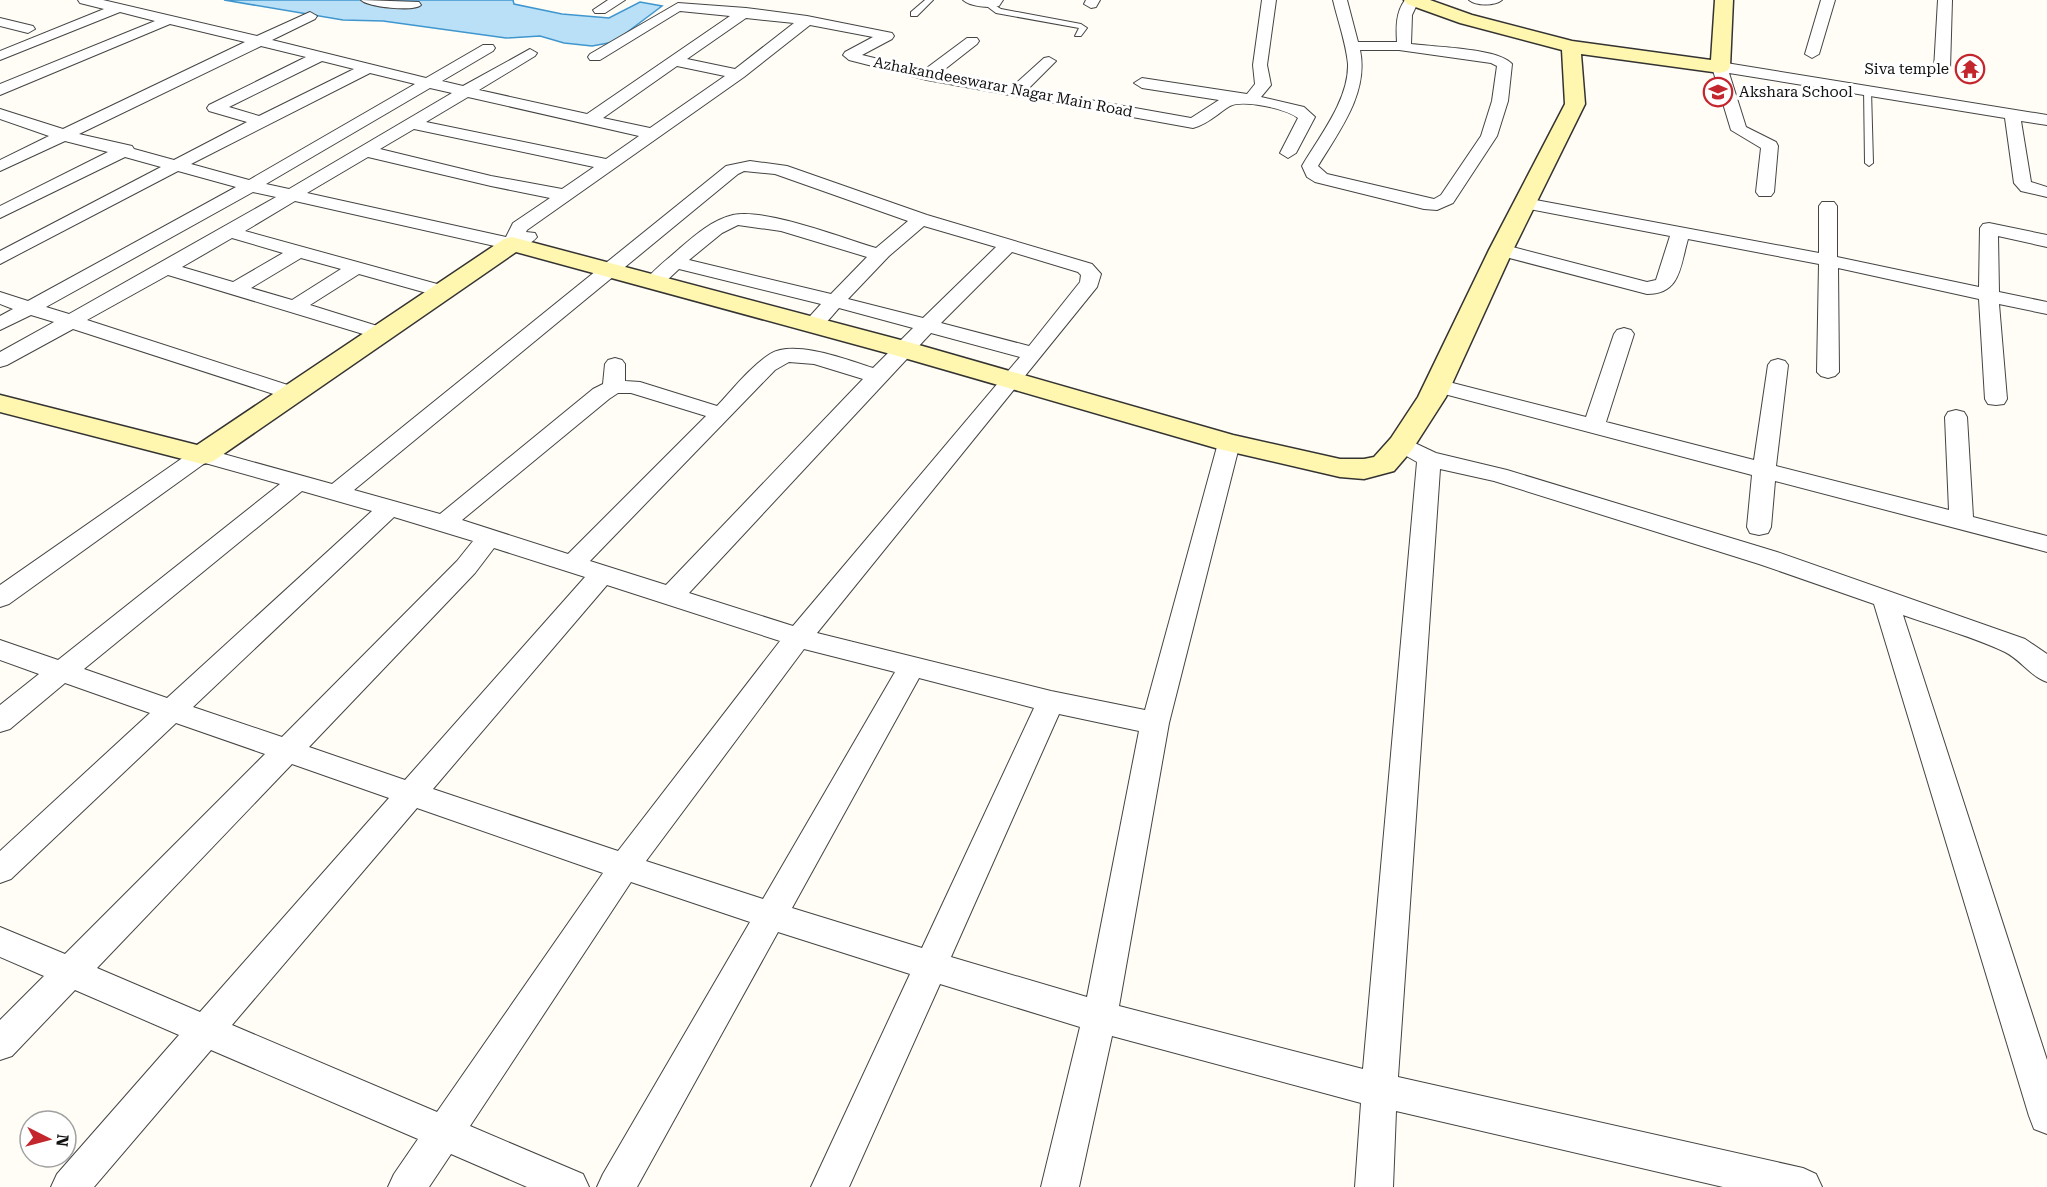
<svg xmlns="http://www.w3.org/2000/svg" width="2047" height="1187" font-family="'Roboto Serif',serif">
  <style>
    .water { fill: #b9e0f7; stroke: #3f96cf; stroke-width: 1.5 }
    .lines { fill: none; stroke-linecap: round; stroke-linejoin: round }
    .lane-casing { stroke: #444; stroke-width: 2 }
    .street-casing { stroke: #444; stroke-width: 2 }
    .secondary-casing { stroke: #333; stroke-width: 3 }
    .lane { fill: #fff; fill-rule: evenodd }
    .street { fill: #fff; fill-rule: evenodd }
    .secondary { fill: #fff6b0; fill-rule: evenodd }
    .labels { text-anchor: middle; stroke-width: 6; stroke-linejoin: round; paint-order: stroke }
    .far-poi-label { font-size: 15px; fill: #111; stroke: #fff; text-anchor: end }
    .far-street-label { font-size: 15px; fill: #111; stroke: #fff }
  </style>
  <rect width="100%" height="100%" fill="#fffdf5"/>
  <path class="water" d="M 224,0 L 513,0 L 514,4 L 562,14 L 609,18 L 640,2 L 662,6 L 614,42 L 592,46 L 564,43 L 540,36 L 506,38 L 383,21 L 343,20 Z"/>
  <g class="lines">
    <g class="lane-casing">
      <path id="lane" d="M 925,0 L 933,0 L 917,16 L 911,16 L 911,12 Z
        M 991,1 L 997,1 L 996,6 L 1001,9 L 1081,24 L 1087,28 L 1081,36 L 1075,36 L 1079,28 L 996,13 L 988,7 Z
        M 1864,88 L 1871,90 L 1873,163 L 1869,166 L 1865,163 Z"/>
    </g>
    <g class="street-casing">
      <path id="street" d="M 78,0 L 103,0 L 257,36 L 310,12 L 317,16 L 315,19 L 272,40 L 426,78 L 483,45 L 493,45 L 495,48 L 493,51 L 442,81 L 463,86 L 530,49 L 537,53 L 535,56 L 479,90 L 587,114 L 730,16 L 680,11 L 600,60 L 590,60 L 588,57 L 590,54 L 678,3 L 746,8 L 807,16 L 892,33 L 894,36 L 892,39 L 862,55 L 924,70 L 967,38 L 977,38 L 979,41 L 977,44 L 940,73 L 1013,86 L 1044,58 L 1049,57 L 1056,61 L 1028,89 L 1191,118 L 1219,100 L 1142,88 L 1134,83 L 1142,78 L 1247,94 L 1255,84 L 1253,65 L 1262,0 L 1276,0 L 1267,65 L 1271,85 L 1261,97 L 1304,107 L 1315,117 L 1296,153 L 1288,158 L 1280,153 L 1298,118 C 1287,109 1243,99 1230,106 C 1217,114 1208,124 1193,128 L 927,80 L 849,60 L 843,55 L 845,52 L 873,37 L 810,25 L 744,77 L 527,230 L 526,232 L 535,233 L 537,237 C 532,244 520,247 512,250 L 295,201 L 245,231 L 448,287 L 451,291 L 448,295 L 441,297 L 359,274 L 310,305 L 387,329 L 390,333 L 387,337 L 373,337 L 168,275 L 87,320 L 300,389 L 303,394 L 300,399 L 292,400 L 73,329 L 7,365 L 0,367 L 0,352 L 54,322 L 31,315 L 0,330 L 0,316 L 13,309 L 0,304 L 0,292 L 28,301 L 236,187 L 178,171 L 0,264 L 0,251 L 161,167 L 125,157 L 0,218 L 0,206 L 108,152 L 65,141 L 0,171 L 0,160 L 49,136 L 0,119 L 0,109 L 63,129 L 245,42 L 170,24 L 0,95 L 0,84 L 155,21 L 120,12 L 0,60 L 0,51 L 104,9 L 80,3 ZM 746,18 L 794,23 L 735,69 L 687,59 ZM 261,46 L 306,57 L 209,105 L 207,108 L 209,111 L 247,122 L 174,160 L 134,149 L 132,146 L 79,134 ZM 322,61 L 354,69 L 259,116 L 229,107 ZM 677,66 L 725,76 L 650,128 L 603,118 ZM 370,73 L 415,84 L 249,180 L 191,164 ZM 430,88 L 452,93 L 289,189 L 266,184 ZM 468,97 L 639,136 L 606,159 L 426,122 ZM 414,129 L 594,167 L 562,189 L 491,176 L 380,149 ZM 368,157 L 491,186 L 550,198 L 513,223 L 506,237 L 307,193 ZM 253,192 L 276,197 L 69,314 L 46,307 ZM 232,238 L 283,253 L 233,282 L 182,267 ZM 301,258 L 341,269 L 292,300 L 251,288 Z
        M 361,0 L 419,2 L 421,5 C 414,12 368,7 361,0 Z
        M 608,0 L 625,0 L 605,13 L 595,13 L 593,10 Z
        M 963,0 L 1003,0 L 999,6 C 989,8 971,7 963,0 Z
        M 1086,0 L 1100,0 L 1096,7 L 1091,8 L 1084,4 Z
        M 1333,0 L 1347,0 L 1358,42 L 1397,42 C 1396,27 1396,12 1405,0 L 1419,0 L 1412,15 L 1411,44 C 1433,47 1499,48 1512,64 L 1508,101 L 1497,136 L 1453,203 L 1437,210 L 1424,209 L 1315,182 L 1307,177 L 1302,166 C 1319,137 1349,100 1348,64 C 1346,43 1338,21 1333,0 ZM 1360,50 L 1399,50 L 1491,63 L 1497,66 L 1492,101 L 1481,136 L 1441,195 L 1434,199 L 1327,174 L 1318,166 C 1339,131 1369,93 1360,50 Z
        M 1469,0 L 1502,0 C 1495,6 1476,6 1469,0 Z
        M 1821,0 L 1835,0 L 1819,54 L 1812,58 L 1805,54 Z
        M 1938,0 L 1952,0 L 1950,69 L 1942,74 L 1934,69 Z
        M 0,18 L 33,26 L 35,29 L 28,33 L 0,26 Z
        M 1720,62 L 2047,115 L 2047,125 L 2021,121 L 2031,182 L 2047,187 L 2047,197 L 2021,191 L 2014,183 L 2005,118 L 1729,73 L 1746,127 L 1776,142 L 1778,146 L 1774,192 L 1771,196 L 1759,196 L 1756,192 L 1761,148 L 1731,130 L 1712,67 Z
        M 750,161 L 787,166 L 927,215 L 1092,264 L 1101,274 L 1097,287 L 817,633 L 1051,691 L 1145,710 L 1218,443 L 1221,438 L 1229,436 L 1237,438 L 1240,443 L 1169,723 L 1119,1006 L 1363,1069 L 1417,462 L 1394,449 L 1391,444 L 1394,439 L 1402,437 L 1436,453 L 1507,470 L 1777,552 L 2025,639 L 2047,654 L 2047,682 C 2031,677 2021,660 2005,652 C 1973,637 1937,627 1903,615 L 2047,1060 L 2047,1134 L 2034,1129 L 2029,1116 L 1874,604 L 1759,564 L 1494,481 L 1440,469 L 1398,1077 L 1803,1168 L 1816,1174 L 1822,1187 L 1723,1187 L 1396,1111 L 1393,1187 L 1355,1187 L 1361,1103 L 1112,1036 L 1079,1187 L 1041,1187 L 1080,1027 L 940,984 L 849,1187 L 811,1187 L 910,974 L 778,932 L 637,1187 L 597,1187 L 603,1174 L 750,922 L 631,882 L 470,1126 L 583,1174 L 589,1187 L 527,1187 L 451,1154 L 429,1187 L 388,1187 L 394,1174 L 418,1139 L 211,1050 L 94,1187 L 51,1187 L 57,1174 L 179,1035 L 75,990 L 12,1056 L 0,1060 L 0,1020 L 44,976 L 0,957 L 0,927 L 65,954 L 265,754 L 176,723 L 11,879 L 0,883 L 0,851 L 150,713 L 65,683 L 10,729 L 0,732 L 0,705 L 39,674 L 0,660 L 0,640 L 58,660 L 280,484 L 205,463 L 9,604 L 0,607 L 0,585 L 194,450 L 202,448 L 332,484 L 726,166 ZM 744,171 L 775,174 L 908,221 L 876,248 C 842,238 765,208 733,215 C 712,220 695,235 679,249 C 668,259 654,269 645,281 L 648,285 L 662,285 L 679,269 L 821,304 L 802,325 L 805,329 C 821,333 829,319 839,308 L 913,328 L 873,368 C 848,360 794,339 770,354 C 750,367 733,389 717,406 L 640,382 L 625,381 L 625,364 L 622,360 L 615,358 L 608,360 L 605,364 L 603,384 L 593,389 L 440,514 L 354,490 L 738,174 ZM 738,225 L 781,231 L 867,257 L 831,294 L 689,260 L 722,233 ZM 924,226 L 996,247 L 923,318 L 848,299 L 889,256 ZM 1012,252 L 1078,272 L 1081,275 L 1080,282 L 1029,346 L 941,323 ZM 931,333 L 1020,357 L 793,626 L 689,593 ZM 789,362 L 814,364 L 863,379 L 666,585 L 590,561 L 775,370 ZM 618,393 L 631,393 L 706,416 L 568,554 L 462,520 L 609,399 ZM 302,491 L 372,511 L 167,698 L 84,669 ZM 394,517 L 473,541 L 457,561 L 282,737 L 193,707 ZM 494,548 L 585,577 L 405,780 L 309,747 L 475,573 ZM 607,585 L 780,641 L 618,851 L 433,789 ZM 804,649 L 895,672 L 763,899 L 646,861 ZM 919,678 L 1034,708 L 922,948 L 792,908 ZM 1059,714 L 1139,731 L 1087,997 L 951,957 ZM 292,764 L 389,798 L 200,1012 L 97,968 ZM 417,808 L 603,873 L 437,1112 L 232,1025 Z
        M 1525,198 L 1819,253 L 1819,206 L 1822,202 L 1834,202 L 1837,206 L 1837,257 L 1979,287 L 1980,228 L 1983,224 L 1989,223 L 2047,235 L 2047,247 L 1998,236 L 1999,292 L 2047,302 L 2047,314 L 1999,304 L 2007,399 L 2004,404 L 1996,405 L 1988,404 L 1985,399 L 1979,299 L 1838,268 L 1839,372 L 1835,376 L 1828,378 L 1821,376 L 1817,372 L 1819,264 L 1688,239 C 1680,266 1681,294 1647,294 L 1494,254 L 1492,250 L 1494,246 L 1501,244 L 1647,282 L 1656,280 L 1670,236 L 1519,207 L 1516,203 L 1519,199 Z
        M 1624,328 L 1631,330 L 1634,334 L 1606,422 L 1754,460 L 1768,365 L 1771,361 L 1778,359 L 1785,361 L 1788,365 L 1776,466 L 1949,510 L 1945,417 L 1948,412 L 1956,410 L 1964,412 L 1967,417 L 1973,517 L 2047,536 L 2047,552 L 1775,481 L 1771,527 L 1768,533 L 1759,535 L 1750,533 L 1747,527 L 1752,475 L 1429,390 L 1426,385 L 1429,380 L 1437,379 L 1586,417 L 1614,334 L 1617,330 Z"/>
    </g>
    <g class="secondary-casing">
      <path id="secondary" d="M 1404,0 L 1430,0 L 1472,15 L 1572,41 L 1711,60 L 1715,0 L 1733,0 L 1730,67 L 1727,71 L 1720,73 L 1581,54 L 1585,104 L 1513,250 L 1446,397 L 1412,450 L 1394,471 L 1364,479 L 1340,477 L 1219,449 L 894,355 L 516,252 L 212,462 L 202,464 L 0,412 L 0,395 L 197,445 L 504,239 L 512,237 L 912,343 L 1233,435 L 1340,459 L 1364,459 L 1374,457 L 1391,438 L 1418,397 L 1489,250 L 1565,104 L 1562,50 L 1460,23 L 1407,4 Z"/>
    </g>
    <use href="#lane" class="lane"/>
    <use href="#street" class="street"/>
    <use href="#secondary" class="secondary"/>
  </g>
  <defs>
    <g id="temple-ring" transform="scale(1.5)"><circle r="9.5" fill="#fff" stroke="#c4262e" stroke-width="1.5"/><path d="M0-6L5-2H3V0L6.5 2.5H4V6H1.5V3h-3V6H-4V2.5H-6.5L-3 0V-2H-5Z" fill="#c4262e"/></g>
    <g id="school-ring" transform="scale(1.5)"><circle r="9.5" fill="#fff" stroke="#c4262e" stroke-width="1.5"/><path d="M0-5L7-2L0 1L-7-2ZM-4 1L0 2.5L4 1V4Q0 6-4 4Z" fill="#c4262e"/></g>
  </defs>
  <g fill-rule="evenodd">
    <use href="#temple-ring" x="1970" y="69"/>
    <use href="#school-ring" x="1718" y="92"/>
  </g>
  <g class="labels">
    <g class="far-poi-label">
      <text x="1949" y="74">Siva temple</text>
      <text x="1739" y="97" text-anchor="start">Akshara School</text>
    </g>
    <g class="far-street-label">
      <text transform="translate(1003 87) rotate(11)" y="5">Azhakandeeswarar Nagar Main Road</text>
    </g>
  </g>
  <g transform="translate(48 1139) rotate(96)"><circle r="28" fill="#ffffff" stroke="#a0a0a0" stroke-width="1.5"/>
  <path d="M0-4.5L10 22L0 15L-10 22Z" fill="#c4262e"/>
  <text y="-9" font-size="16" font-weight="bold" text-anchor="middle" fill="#111111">N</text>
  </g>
</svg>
